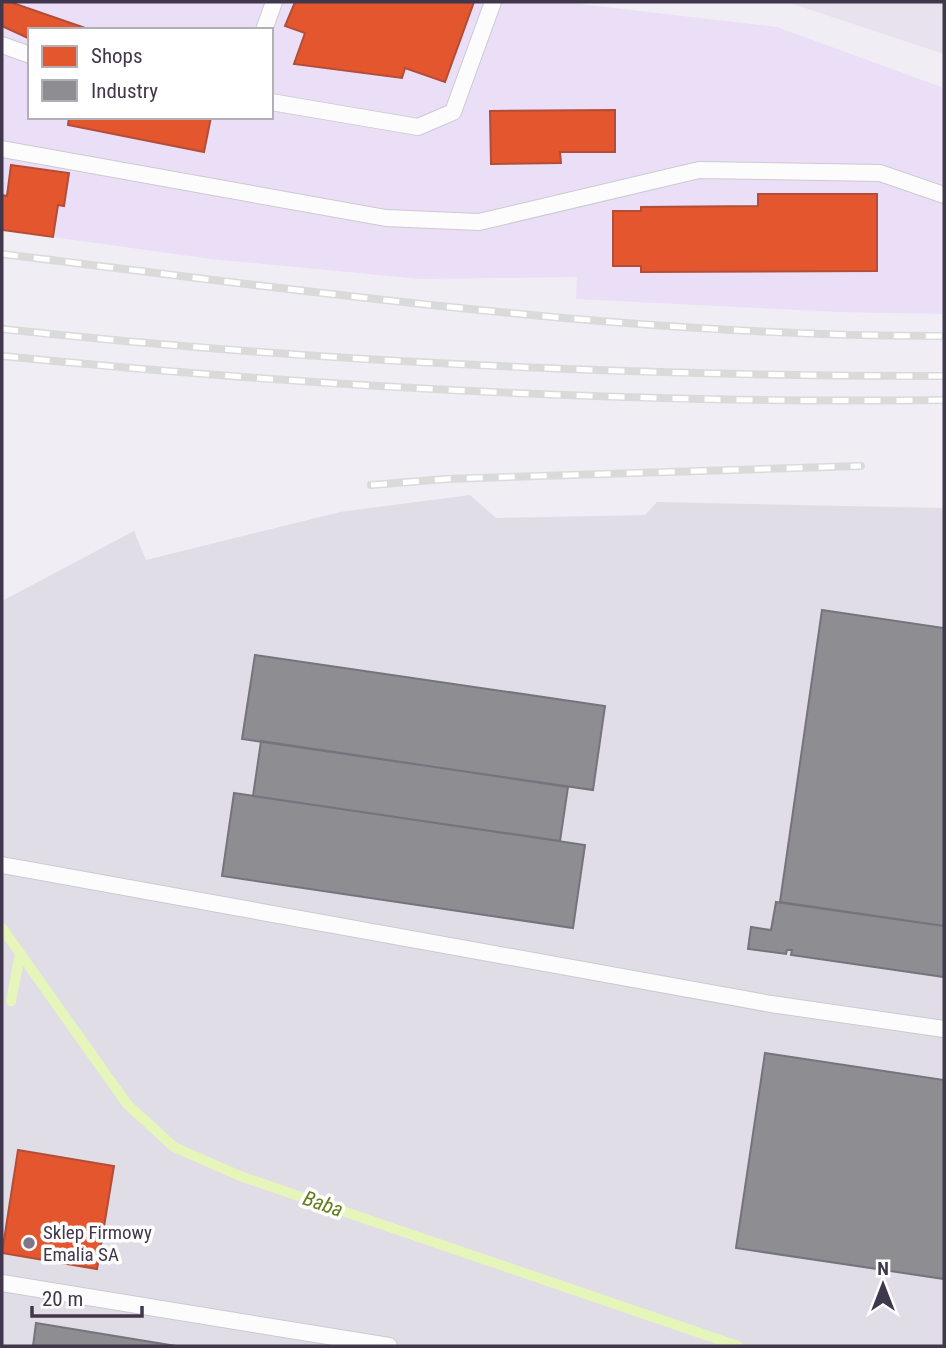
<svg xmlns="http://www.w3.org/2000/svg" width="946" height="1348" font-family="'Roboto Condensed',sans-serif">
  <style>
    .residential { fill: #e8e1ee }
    .commercial { fill: #eadff7; fill-rule: evenodd }
    .industrial { fill: #e1dde6 }
    .shops { fill: #e4572e; stroke: #b34d37; stroke-width: 2 }
    .industry { fill: #8d8d92; stroke: #76737d; stroke-width: 2 }
    .lines { fill: none; stroke-linecap: round; stroke-linejoin: round }
    .stream { stroke: #e6f5ba; stroke-width: 10 }
    .lane-casing { stroke: #cdc9d1; stroke-width: 18 }
    .lane { stroke: #fdfcfd; stroke-width: 16 }
    .rail-casing { stroke: #dbdadb; stroke-width: 8 }
    .rail { stroke: #fff; stroke-width: 5; stroke-dasharray: 16; stroke-linecap: butt }
    .poi-dot { fill: #7f7787; stroke: #fff; stroke-width: 2.5 }
    .labels { text-anchor: middle; stroke-width: 7; stroke-linejoin: round; paint-order: stroke }
    .poi-label { font-size: 19px; fill: #41374c; stroke: #fff; text-anchor: start }
    .water-label { font-size: 21px; font-style: italic; fill: #637e1b; stroke: #fff }
  </style>
  <rect width="100%" height="100%" fill="#f1edf4"/>
  <path class="residential" d="M 787,2 L 944,2 L 944,54 Z"/>
  <path class="commercial" d="M 2,2 L 563,2 L 777,27 L 944,88 L 944,314 L 839,312 L 576,299 L 577,277 L 420,279 L 211,259 L 2,230 ZM 30,30 L 271,30 L 271,117 L 30,117 Z"/>
  <path class="industrial" d="M 470,495 L 496,518 L 645,515 L 657,502 L 944,508 L 944,1346 L 2,1346 L 2,601 L 134,531 L 146,560 L 340,512 Z"/>
  <path class="shops" d="M 2,2 L 10,2 L 88,29 L 30,30 L 30,39 L 2,26 Z
    M 295,2 L 474,2 L 445,82 L 405,68 L 402,78 L 294,64 L 305,33 L 285,26 Z
    M 615,110 L 615,152 L 560,152 L 561,163 L 491,164 L 490,111 Z
    M 69,117 L 211,117 L 204,152 L 68,125 Z
    M 11,165 L 69,173 L 64,206 L 58,205 L 53,237 L 2,230 L 2,195 L 7,196 Z
    M 758,194 L 877,194 L 877,271 L 641,272 L 641,266 L 613,266 L 613,211 L 641,211 L 641,207 L 758,206 Z
    M 18,1150 L 114,1166 L 97,1269 L 2,1253 Z"/>
  <path class="industry" d="M 822,610 L 944,628 L 944,926 L 780,902 Z
    M 255,655 L 605,706 L 593,790 L 242,739 Z
    M 261,741 L 568,787 L 560,841 L 253,796 Z
    M 234,793 L 585,845 L 573,928 L 222,876 Z
    M 776,902 L 944,926 L 944,977 L 791,955 L 792,950 L 787,950 L 786,954 L 748,949 L 751,927 L 771,930 Z
    M 765,1053 L 944,1080 L 944,1279 L 736,1248 Z
    M 36,1323 L 176,1346 L 33,1346 Z"/>
  <g class="lines">
    <path class="stream" d="M 2,928 L 127,1104 L 174,1147 L 240,1176 L 738,1346
      M 11,1001 L 20,954"/>
    <g class="lane-casing">
      <path id="lane" d="M 264,30 L 274,2
        M 2,45 L 30,55
        M 271,102 L 418,127 L 453,112 L 493,2
        M 2,149 L 386,218 L 479,222 L 699,170 L 880,173 L 944,195
        M 2,865 L 771,1004 L 944,1029
        M 2,1283 L 389,1346"/>
    </g>
    <use href="#lane" class="lane"/>
    <g class="rail-casing">
      <path id="rail" d="M 2,254 C 315,292 628,336 944,336
        M 2,329 C 315,362 629,376 944,376
        M 2,356 C 315,387 630,404 944,400
        M 371,485 L 446,479 L 861,466"/>
    </g>
    <use href="#rail" class="rail"/>
  </g>
  <circle class="poi-dot" cx="29" cy="1243" r="7"/>
  <g class="labels">
    <g class="poi-label">
      <text x="43" y="1239">Sklep Firmowy<tspan x="43" dy="22">Emalia SA</tspan></text>
    </g>
    <g class="water-label">
      <text transform="translate(323 1204) rotate(19)" y="7">Baba</text>
    </g>
  </g>
  <rect width="946" height="1348" fill="none" stroke="#41374c" stroke-width="7"/>
  <rect x="28" y="28" width="245" height="91" fill="#ffffff" stroke="#b3afb7" stroke-width="2"/>
  <rect x="42" y="46" width="35" height="21" fill="#e4572e" stroke="#b3afb7" stroke-width="2"/>
  <text x="91" y="63" font-size="21" fill="#41374c">Shops</text>
  <rect x="42" y="80" width="35" height="21" fill="#8d8d92" stroke="#b3afb7" stroke-width="2"/>
  <text x="91" y="98" font-size="21" fill="#41374c">Industry</text>
  <g transform="translate(883 1285)" stroke="#ffffff" stroke-width="5" paint-order="stroke">
  <path d="M0-5L12 26L0 18L-12 26Z" fill="#41374c"/>
  <text y="-10" font-size="19" font-weight="bold" text-anchor="middle" fill="#41374c">N</text>
  </g>
  <path d="M32 1306v10h110v-10" fill="none" stroke="#41374c" stroke-width="3.5"/>
  <text x="42" y="1306" font-size="21" fill="#41374c" stroke="#ffffff" stroke-width="5" paint-order="stroke">20 m</text>
</svg>
